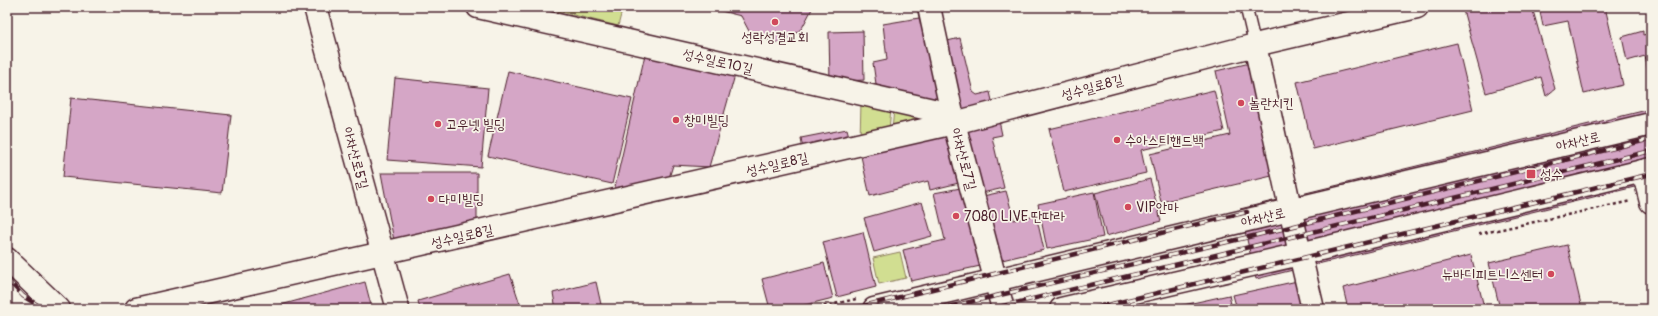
<svg xmlns="http://www.w3.org/2000/svg" width="1658" height="316" font-family="Pangolin,'Poor Story',sans-serif">
  <style>
    .green { fill: #d1de91; stroke: #8e7e5e }
    .building { fill: #d5a6c6; stroke: #4a1f2b }
    .lines { fill: none; stroke-linecap: round; stroke-linejoin: round }
    .service-casing { stroke: #4a1f2b; stroke-width: 14 }
    .minor-casing { stroke: #4a1f2b; stroke-width: 25 }
    .tertiary-casing { stroke: #4a1f2b; stroke-width: 25 }
    .secondary-casing { stroke: #4a1f2b; stroke-width: 25 }
    .path { stroke: #4a1f2b; stroke-width: 2.5; stroke-dasharray: 3 3; stroke-linecap: butt }
    .service { stroke: #f7f3e8; stroke-width: 11 }
    .minor { stroke: #f7f3e8; stroke-width: 22 }
    .tertiary { stroke: #f7f3e8; stroke-width: 22 }
    .secondary { stroke: #f7f3e8; stroke-width: 22 }
    .rail-casing { stroke: #4a1f2b; stroke-width: 4.5 }
    .rail { stroke: #f7f3e8; stroke-width: 3; stroke-dasharray: 9; stroke-linecap: butt }
    .poi-dot { fill: #d1495b; stroke: #f7f3e8; stroke-width: 1.5 }
    .labels { text-anchor: middle; stroke-width: 3.5; stroke-linejoin: round; paint-order: stroke }
    .poi-label { font-size: 14px; fill: #4a1f2b; stroke: #f7f3e8; text-anchor: start }
    .street-label { font-size: 14px; fill: #4a1f2b; stroke: #f7f3e8 }
  </style>
  <rect width="100%" height="100%" fill="#f7f3e8"/>
  <filter id="ink" filterUnits="userSpaceOnUse"><feTurbulence type="fractalNoise" baseFrequency=".025" numOctaves="2"/><feDisplacementMap in="SourceGraphic" scale="8" xChannelSelector="R" yChannelSelector="G"/><feConvolveMatrix kernelMatrix="1 2 1 2 8 2 1 2 1" color-interpolation-filters="sRGB"/></filter>
  <g filter="url(#ink)">
    <path class="green" d="M 541,7 L 623,7 L 618,26 Z
      M 861,103 L 891,108 L 889,130 L 860,138 Z
      M 894,109 L 927,112 L 927,122 L 892,130 Z
      M 900,252 L 906,278 L 879,284 L 873,258 Z"/>
    <path class="building" d="M 705,7 L 813,7 L 802,28 L 788,40 L 774,43 L 750,33 L 741,16 Z
      M 1473,7 L 1532,7 L 1555,89 L 1546,96 L 1541,77 L 1486,93 L 1463,10 Z
      M 1539,7 L 1605,7 L 1623,85 L 1584,94 L 1568,21 L 1543,26 Z
      M 925,17 L 947,104 L 877,91 L 873,63 L 887,60 L 883,24 Z
      M 863,31 L 864,80 L 830,82 L 829,32 Z
      M 1643,31 L 1643,35 L 1651,33 L 1650,82 L 1645,56 L 1627,61 L 1622,37 Z
      M 960,38 L 973,92 L 977,95 L 990,92 L 993,105 L 963,110 L 960,107 L 943,42 Z
      M 1457,43 L 1473,110 L 1313,149 L 1297,82 Z
      M 646,50 L 735,75 L 709,167 L 673,165 L 669,178 L 614,191 Z
      M 1250,63 L 1276,175 L 1161,202 L 1150,154 L 1230,135 L 1216,71 Z
      M 508,71 L 632,99 L 612,184 L 488,156 Z
      M 395,78 L 488,88 L 481,167 L 387,160 Z
      M 1214,90 L 1224,131 L 1141,150 L 1146,173 L 1064,192 L 1049,129 Z
      M 71,98 L 231,115 L 222,193 L 63,177 Z
      M 1651,109 L 1651,183 L 1256,279 L 1240,209 Z
      M 998,116 L 1002,135 L 992,137 L 1004,188 L 982,193 L 965,124 Z
      M 847,129 L 850,140 L 803,150 L 801,138 Z
      M 951,132 L 963,182 L 930,190 L 928,181 L 870,196 L 860,152 Z
      M 381,173 L 477,173 L 477,224 L 394,241 Z
      M 1150,179 L 1161,221 L 1106,236 L 1095,193 Z
      M 966,187 L 985,265 L 911,281 L 903,250 L 945,240 L 934,193 Z
      M 1006,191 L 1014,220 L 1036,215 L 1044,250 L 998,261 L 983,196 Z
      M 1094,192 L 1103,237 L 1047,249 L 1038,204 Z
      M 922,202 L 932,236 L 874,252 L 864,218 Z
      M 863,232 L 876,287 L 837,297 L 823,242 Z
      M 1567,245 L 1582,309 L 1500,309 L 1489,263 Z
      M 1471,255 L 1484,307 L 1477,309 L 1391,309 L 1391,307 L 1384,309 L 1348,309 L 1343,288 Z
      M 824,263 L 833,298 L 789,309 L 770,309 L 762,279 Z
      M 510,274 L 520,304 L 503,309 L 420,309 L 418,301 Z
      M 1302,280 L 1309,309 L 1237,309 L 1233,295 Z
      M 365,282 L 372,309 L 266,309 Z
      M 596,282 L 602,309 L 556,309 L 553,293 Z
      M 1229,295 L 1232,309 L 1165,309 Z"/>
    <g class="lines">
      <g class="service-casing">
        <path id="service" d="M 1246,7 L 1255,45"/>
      </g>
      <g class="minor-casing">
        <path id="minor" d="M 315,7 L 398,309
          M 478,7 L 933,110 L 954,123
          M 1255,45 L 1300,254 L 1313,309
          M 1643,171 L 1651,202
          M 7,259 L 59,309
          M 136,309 L 954,123 L 1255,45 L 1417,7"/>
      </g>
      <g class="tertiary-casing">
        <path id="tertiary" d="M 929,7 L 954,123 L 1003,309"/>
      </g>
      <g class="secondary-casing">
        <path id="secondary" d="M 874,309 L 1651,124
          M 1061,309 L 1300,254 L 1651,169"/>
      </g>
      <path class="path" d="M 1479,234 L 1631,201
        M 812,309 L 856,299"/>
      <use href="#service" class="service"/>
      <use href="#minor" class="minor"/>
      <use href="#tertiary" class="tertiary"/>
      <use href="#secondary" class="secondary"/>
      <g class="rail-casing">
        <path id="rail" d="M 7,279 L 23,296 L 44,309
          M 851,309 L 1247,212
          M 940,309 L 1253,236 L 1651,139
          M 990,309 L 1651,151
          M 1091,309 L 1651,174"/>
      </g>
      <use href="#rail" class="rail"/>
    </g>
  </g>
  <g class="poi-dot">
    <circle cx="775" cy="22" r="4"/>
    <circle cx="1241" cy="103" r="4"/>
    <circle cx="676" cy="120" r="4"/>
    <circle cx="438" cy="124" r="4"/>
    <circle cx="1117" cy="140" r="4"/>
    <rect x="1526" y="169" width="10" height="10" rx="2"/>
    <circle cx="431" cy="199" r="4"/>
    <circle cx="1128" cy="207" r="4"/>
    <circle cx="956" cy="216" r="4"/>
    <circle cx="1551" cy="274" r="4"/>
  </g>
  <g class="labels">
    <g class="poi-label">
      <text x="775" y="42" text-anchor="middle">성락성결교회</text>
      <text x="1249" y="108">놀란치킨</text>
      <text x="684" y="125">창미빌딩</text>
      <text x="446" y="129">고우넷 빌딩</text>
      <text x="1125" y="145">수아스티핸드백</text>
      <text x="1540" y="179">성수</text>
      <text x="439" y="204">다미빌딩</text>
      <text x="1136" y="212">VIP안마</text>
      <text x="964" y="221">7080 LIVE 딴따라</text>
      <text x="1543" y="279" text-anchor="end">뉴바디피트니스센터</text>
    </g>
    <g class="street-label">
      <text transform="translate(718 61) rotate(13)" y="5">성수일로10길</text>
      <text transform="translate(1092 87) rotate(-15)" y="5">성수일로8길</text>
      <text transform="translate(1578 141) rotate(-13)" y="5">아차산로</text>
      <text transform="translate(356 158) rotate(75)" y="5">아차산로5길</text>
      <text transform="translate(964 159) rotate(75)" y="5">아차산로7길</text>
      <text transform="translate(777 164) rotate(-13)" y="5">성수일로8길</text>
      <text transform="translate(1263 217) rotate(-13)" y="5">아차산로</text>
      <text transform="translate(462 236) rotate(-13)" y="5">성수일로8길</text>
    </g>
  </g>
  <rect width="1658" height="316" fill="none" stroke="#f7f3e8" stroke-width="24"/>
  <rect x="12" y="12" width="1634" height="292" fill="none" stroke="#4a1f2b" stroke-width="1.5" filter="url(#ink)"/>
</svg>
